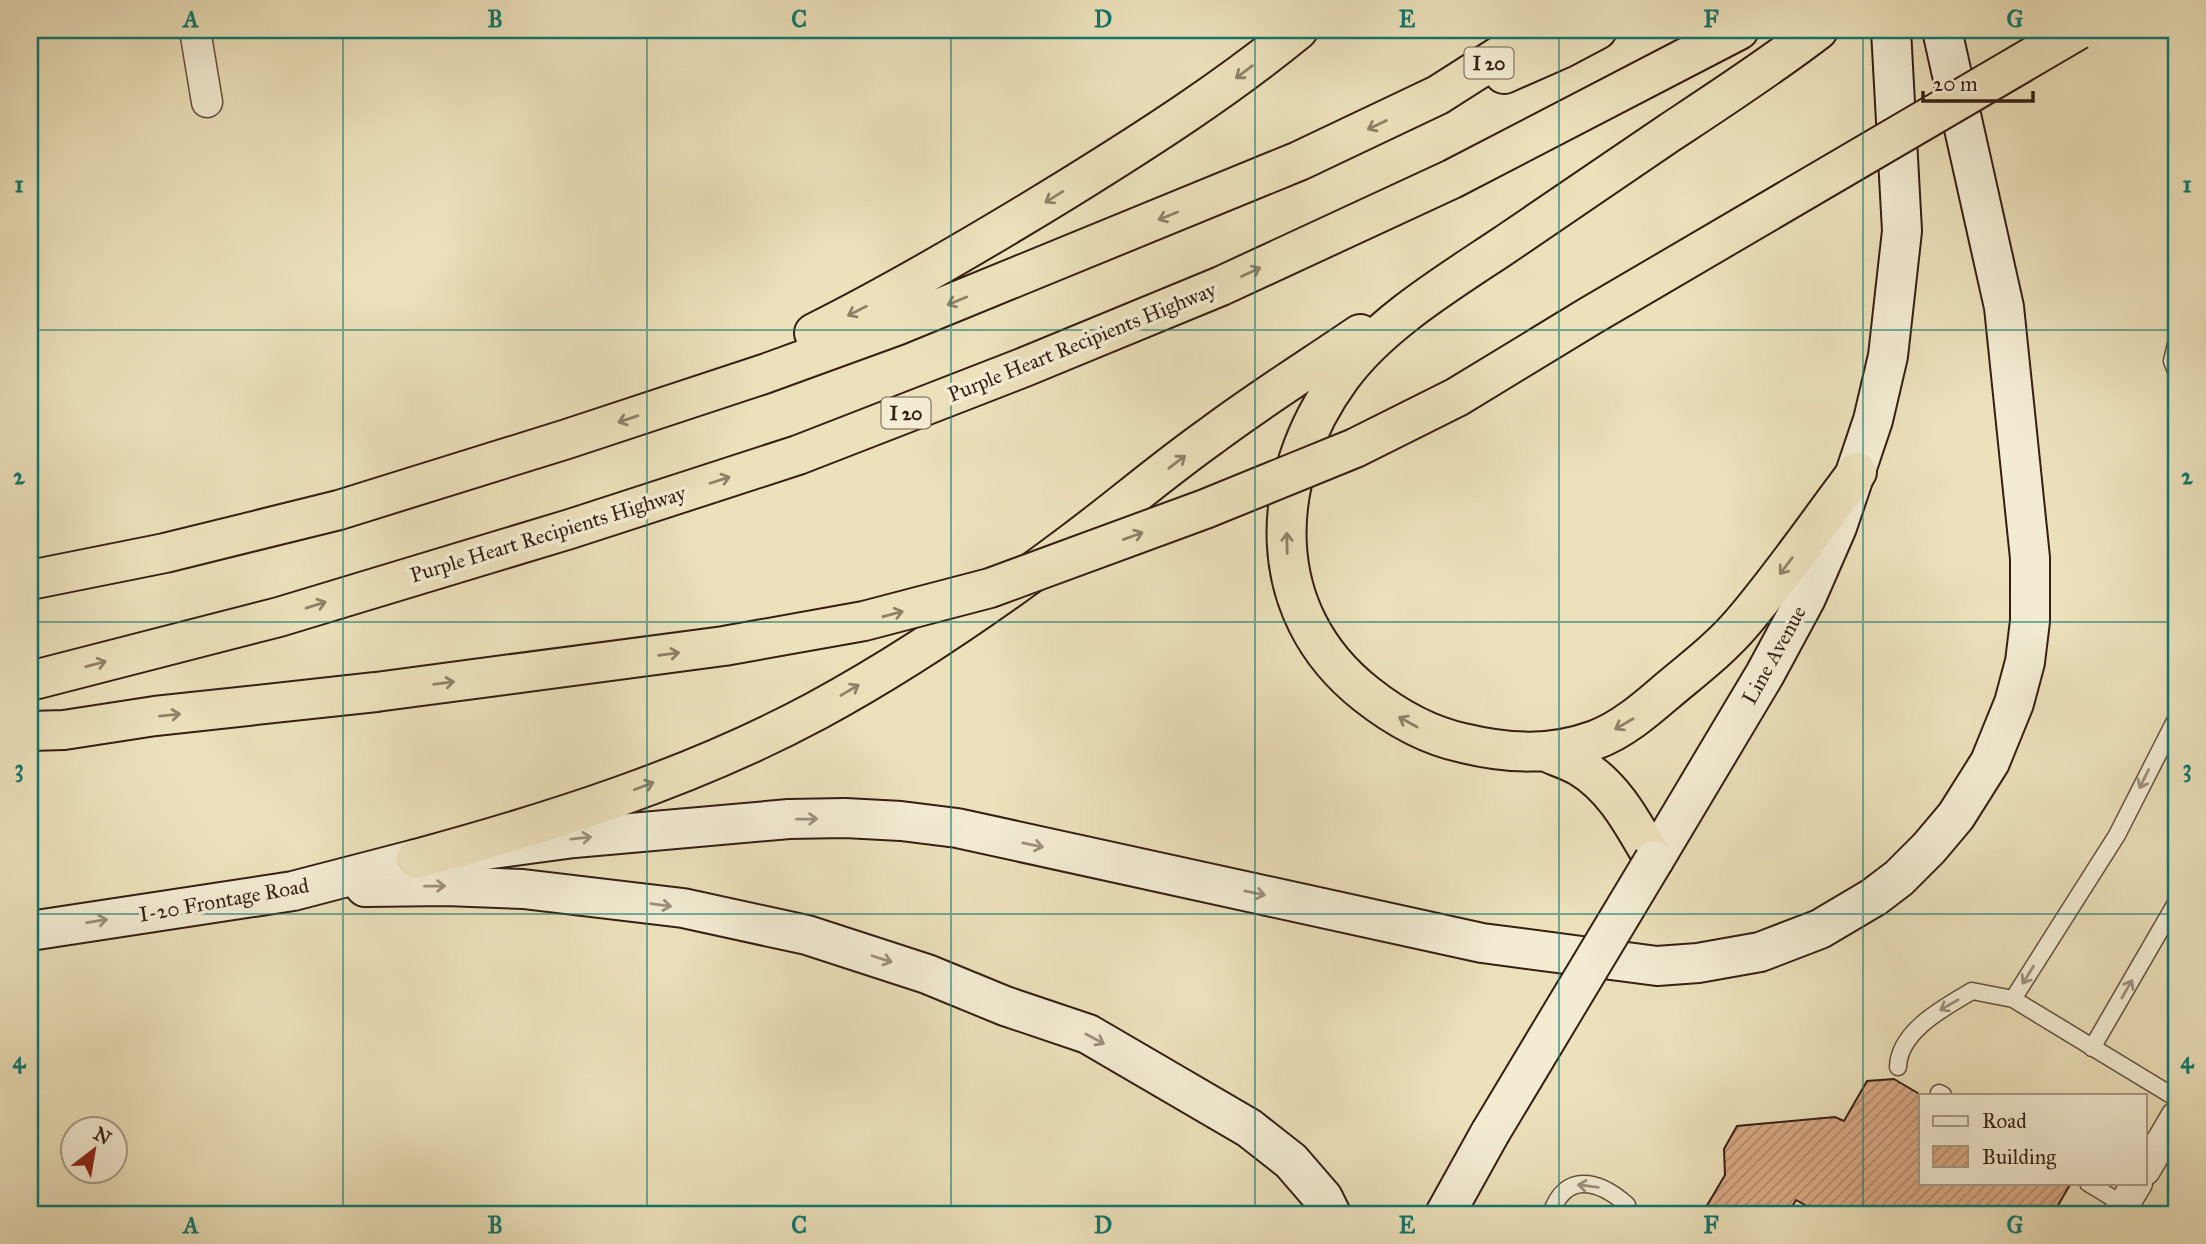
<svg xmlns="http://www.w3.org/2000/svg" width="2206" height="1244" font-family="'IM FELL Great Primer',serif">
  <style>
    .building { fill: url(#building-hatch); stroke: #351e14; stroke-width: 2 }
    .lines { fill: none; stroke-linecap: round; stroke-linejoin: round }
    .service-casing { stroke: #634f3e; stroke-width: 19 }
    .minor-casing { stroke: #634f3e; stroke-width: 33 }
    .secondary-casing { stroke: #351e14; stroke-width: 42 }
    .motorway-casing { stroke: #351e14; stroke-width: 42 }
    .service { stroke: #f3ecd3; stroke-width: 16 }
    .minor { stroke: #f3ecd3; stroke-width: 30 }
    .secondary { stroke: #f3ecd3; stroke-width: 38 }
    .motorway { stroke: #ece1bb; stroke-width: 38 }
    .secondary-bridge-casing { stroke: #351e14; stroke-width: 42; stroke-linecap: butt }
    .motorway-bridge-casing { stroke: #351e14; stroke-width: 42; stroke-linecap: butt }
    .secondary-bridge { stroke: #f3ecd3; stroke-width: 38 }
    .motorway-bridge { stroke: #ece1bb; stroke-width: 38 }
    .oneway { stroke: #908068 }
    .oneway2 { stroke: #9e8f7d }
    .grid { fill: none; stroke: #0f766e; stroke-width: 2; stroke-opacity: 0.55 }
    .labels { text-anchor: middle; stroke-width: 7; stroke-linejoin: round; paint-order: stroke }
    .shield { fill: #f3ecd3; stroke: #6e5c4d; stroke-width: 2 }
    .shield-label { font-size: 19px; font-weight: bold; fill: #351e14 }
    .street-label { font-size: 21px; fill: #351e14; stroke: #f3ecd3 }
    .neatline { fill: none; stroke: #0f766e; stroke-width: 2.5 }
    .grid-label { font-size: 23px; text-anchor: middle; font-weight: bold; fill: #0f766e }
  </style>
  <defs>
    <pattern id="building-hatch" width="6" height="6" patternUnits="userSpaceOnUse" patternTransform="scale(1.75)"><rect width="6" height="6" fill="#dbab87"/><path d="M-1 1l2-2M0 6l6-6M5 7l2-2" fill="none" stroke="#b28b6d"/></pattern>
  </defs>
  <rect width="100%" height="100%" fill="#ece1bb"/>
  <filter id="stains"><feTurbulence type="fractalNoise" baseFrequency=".00286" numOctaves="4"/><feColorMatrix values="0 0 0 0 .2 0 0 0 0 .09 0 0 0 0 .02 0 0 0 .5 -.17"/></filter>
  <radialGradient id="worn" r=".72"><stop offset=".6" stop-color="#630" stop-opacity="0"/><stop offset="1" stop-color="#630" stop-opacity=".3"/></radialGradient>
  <path class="building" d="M 1894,1079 L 1921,1095 L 1921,1183 L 2071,1183 L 2053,1214 L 1821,1214 L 1796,1200 L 1788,1214 L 1702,1214 L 1725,1175 L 1724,1149 L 1737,1126 L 1835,1117 L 1844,1121 L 1867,1081 Z"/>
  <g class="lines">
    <g class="service-casing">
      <path id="service" d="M 2176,344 L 2172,361 L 2176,371
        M 2176,719 L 2117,835 L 2013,999 L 2176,1098
        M 2092,1048 L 2176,903
        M 1898,1067 C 1899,1031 1945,1007 1972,991 L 2013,999
        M 1939,1093 L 1943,1095
        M 2088,1183 L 2124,1205
        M 1551,1214 C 1565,1171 1599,1180 1627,1205 L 1627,1214"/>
    </g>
    <g class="minor-casing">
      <path id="minor" d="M 195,30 L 207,102
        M 2145,1170 L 2176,1117
        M 2118,1214 L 2137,1183"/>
    </g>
    <g class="secondary-casing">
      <path id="secondary" d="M 1654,860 L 1765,674 L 1806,598 L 1837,527 L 1873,420 L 1888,356 L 1902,231 L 1891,30
        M 365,887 L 446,886 L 523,889 L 683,908 L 807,935 L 927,974 L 1005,1006 L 1088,1034 L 1249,1128 L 1291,1161 L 1323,1198 L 1331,1214
        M 30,931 L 293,891 L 416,859 L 574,838 L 789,819 L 845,818 L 901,821 L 957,828 L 1482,943 L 1657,966 L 1698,963 L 1760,952 L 1820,929 L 1874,897 L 1899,878 L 1929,848 L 1956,816 L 1990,762 L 2014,703 L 2025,662 L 2030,621 L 2030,558 L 2004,307 L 1942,30
        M 1445,1214 L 1490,1133"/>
    </g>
    <g class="motorway-casing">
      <path id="motorway" d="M 1818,30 C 1770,67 1719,100 1669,133 C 1614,170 1560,207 1506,244 C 1451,281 1380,323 1341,377 C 1267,478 1262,612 1366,694 C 1395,717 1426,735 1463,743 C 1508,754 1551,756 1595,740 C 1622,730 1645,710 1666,692 C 1692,670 1721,648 1742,623 C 1783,575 1819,522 1857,472
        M 1504,74 L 1563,48 L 1597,30
        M 814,333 C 902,289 986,239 1069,188 C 1148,139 1226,89 1298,30
        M 30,580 L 165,553 L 339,510 L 567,439 L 764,374 L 896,326 L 1299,161 L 1438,95 L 1540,30
        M 30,681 L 279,617 L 570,529 L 798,455 L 1022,368 L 1221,286 L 1452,179 L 1739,30
        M 30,731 L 64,730 L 155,716 L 376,692
        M 1544,751 C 1555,756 1568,760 1579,766 C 1615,787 1634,826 1654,860
        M 416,859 C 552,822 691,778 816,711 C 905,663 991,604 1072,543 C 1119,508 1163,470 1211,436 C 1259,400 1310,368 1360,334"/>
    </g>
    <use href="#service" class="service"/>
    <use href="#minor" class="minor"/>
    <use href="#secondary" class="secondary"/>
    <use href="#motorway" class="motorway"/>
    <g class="secondary-bridge-casing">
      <path id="secondary-bridge" d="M 1490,1133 L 1654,860"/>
    </g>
    <g class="motorway-bridge-casing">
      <path id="motorway-bridge" d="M 376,692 L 724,646 L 864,621 L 990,588 L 1205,509 L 1355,448 L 1457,397 L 1590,316 L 2078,30"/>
    </g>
    <use href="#secondary-bridge" class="secondary-bridge"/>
    <use href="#motorway-bridge" class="motorway-bridge"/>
  </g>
  <defs><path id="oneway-shaft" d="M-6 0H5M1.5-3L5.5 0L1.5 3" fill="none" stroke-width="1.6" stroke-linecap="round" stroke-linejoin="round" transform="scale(1.75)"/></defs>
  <g class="oneway">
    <use href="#oneway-shaft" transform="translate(1244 72) rotate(143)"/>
    <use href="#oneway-shaft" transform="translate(1377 125) rotate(154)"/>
    <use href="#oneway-shaft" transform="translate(1054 197) rotate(148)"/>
    <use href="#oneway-shaft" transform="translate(1168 216) rotate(158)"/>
    <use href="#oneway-shaft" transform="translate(1251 272) rotate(-25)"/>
    <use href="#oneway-shaft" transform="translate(957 301) rotate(158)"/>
    <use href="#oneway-shaft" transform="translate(857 311) rotate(153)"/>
    <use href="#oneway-shaft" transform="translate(628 419) rotate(161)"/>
    <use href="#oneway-shaft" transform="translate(1177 462) rotate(-38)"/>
    <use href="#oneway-shaft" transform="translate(720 480) rotate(-18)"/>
    <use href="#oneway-shaft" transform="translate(1133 536) rotate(-20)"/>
    <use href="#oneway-shaft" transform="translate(1287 543) rotate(-91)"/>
    <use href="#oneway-shaft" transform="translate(1786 566) rotate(127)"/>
    <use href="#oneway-shaft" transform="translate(316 605) rotate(-17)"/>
    <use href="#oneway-shaft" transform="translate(893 614) rotate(-15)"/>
    <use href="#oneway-shaft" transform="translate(669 654) rotate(-7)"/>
    <use href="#oneway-shaft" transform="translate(96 664) rotate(-15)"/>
    <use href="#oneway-shaft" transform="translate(444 683) rotate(-7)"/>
    <use href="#oneway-shaft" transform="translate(850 690) rotate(-31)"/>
    <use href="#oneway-shaft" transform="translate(170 715) rotate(-6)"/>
    <use href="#oneway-shaft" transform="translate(1408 722) rotate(-151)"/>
    <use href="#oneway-shaft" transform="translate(1624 724) rotate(150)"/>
    <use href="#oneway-shaft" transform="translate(644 786) rotate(-21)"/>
  </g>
  <g class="oneway2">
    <use href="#oneway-shaft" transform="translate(2144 779) rotate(116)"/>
    <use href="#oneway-shaft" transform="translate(807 819) rotate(-1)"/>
    <use href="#oneway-shaft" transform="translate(581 838) rotate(-6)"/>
    <use href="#oneway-shaft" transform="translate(1033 845) rotate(12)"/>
    <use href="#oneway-shaft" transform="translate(435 886) rotate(-1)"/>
    <use href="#oneway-shaft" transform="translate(1255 893) rotate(12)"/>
    <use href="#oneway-shaft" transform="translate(661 905) rotate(8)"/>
    <use href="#oneway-shaft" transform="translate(97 921) rotate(-9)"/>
    <use href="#oneway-shaft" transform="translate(882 959) rotate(18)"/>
    <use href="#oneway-shaft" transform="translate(2028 975) rotate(122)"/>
    <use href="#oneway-shaft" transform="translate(2127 989) rotate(-60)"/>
    <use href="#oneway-shaft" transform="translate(1949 1005) rotate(150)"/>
    <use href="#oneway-shaft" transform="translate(1095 1039) rotate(28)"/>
    <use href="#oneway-shaft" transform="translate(1588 1186) rotate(-173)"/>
  </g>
  <path class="grid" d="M 343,30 L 343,1214M 647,30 L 647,1214M 951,30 L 951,1214M 1255,30 L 1255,1214M 1559,30 L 1559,1214M 1863,30 L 1863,1214M 30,330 L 2176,330M 30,622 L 2176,622M 30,914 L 2176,914"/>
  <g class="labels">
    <g class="shield">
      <rect x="1464.5" y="47.5" width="49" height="31" rx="5"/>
      <rect x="881.5" y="397.5" width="49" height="31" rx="5"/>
    </g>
    <g class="shield-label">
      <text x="1489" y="70">I 20</text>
      <text x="906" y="420">I 20</text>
    </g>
    <g class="street-label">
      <text transform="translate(1082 342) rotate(-22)" y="7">Purple Heart Recipients Highway</text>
      <text transform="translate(548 534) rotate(-17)" y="7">Purple Heart Recipients Highway</text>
      <text transform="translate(1774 655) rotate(-61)" y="7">Line Avenue</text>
      <text transform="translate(224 900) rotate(-10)" y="7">I-20 Frontage Road</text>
    </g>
  </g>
  <rect width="2206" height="1244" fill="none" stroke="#ece1bb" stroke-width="77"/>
  <rect x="1919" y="1094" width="228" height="91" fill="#f3ecd3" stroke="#a79a87" stroke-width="2"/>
  <rect x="1933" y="1116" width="35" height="10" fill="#f3ecd3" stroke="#a79a87" stroke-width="2"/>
  <text x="1982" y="1128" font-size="21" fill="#351e14">Road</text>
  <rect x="1933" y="1146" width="35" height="21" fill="url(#building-hatch)" stroke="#a79a87" stroke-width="2"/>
  <text x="1982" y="1164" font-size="21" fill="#351e14">Building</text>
  <g transform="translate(94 1150) rotate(31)"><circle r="33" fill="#f3ecd3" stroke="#a79a87" stroke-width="2"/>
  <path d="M0-5L12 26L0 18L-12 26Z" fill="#8f2418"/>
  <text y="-10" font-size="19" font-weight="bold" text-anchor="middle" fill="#351e14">N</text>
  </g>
  <path d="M1923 91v10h110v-10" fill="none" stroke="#351e14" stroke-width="3.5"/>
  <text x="1933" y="91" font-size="21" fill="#351e14" stroke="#f3ecd3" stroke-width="5" paint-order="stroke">20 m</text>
  <rect x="38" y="38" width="2130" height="1168" class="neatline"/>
  <g class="grid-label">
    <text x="191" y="27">A</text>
    <text x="495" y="27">B</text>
    <text x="799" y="27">C</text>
    <text x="1103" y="27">D</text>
    <text x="1407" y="27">E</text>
    <text x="1711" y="27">F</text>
    <text x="2015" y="27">G</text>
    <text x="19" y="192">1</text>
    <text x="2187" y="192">1</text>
    <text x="19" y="484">2</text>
    <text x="2187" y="484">2</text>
    <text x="19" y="776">3</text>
    <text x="2187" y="776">3</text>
    <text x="19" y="1068">4</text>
    <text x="2187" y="1068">4</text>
    <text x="191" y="1233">A</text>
    <text x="495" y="1233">B</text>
    <text x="799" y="1233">C</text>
    <text x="1103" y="1233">D</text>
    <text x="1407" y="1233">E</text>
    <text x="1711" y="1233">F</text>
    <text x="2015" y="1233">G</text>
  </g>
  <rect width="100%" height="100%" filter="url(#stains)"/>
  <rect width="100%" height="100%" fill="url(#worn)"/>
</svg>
